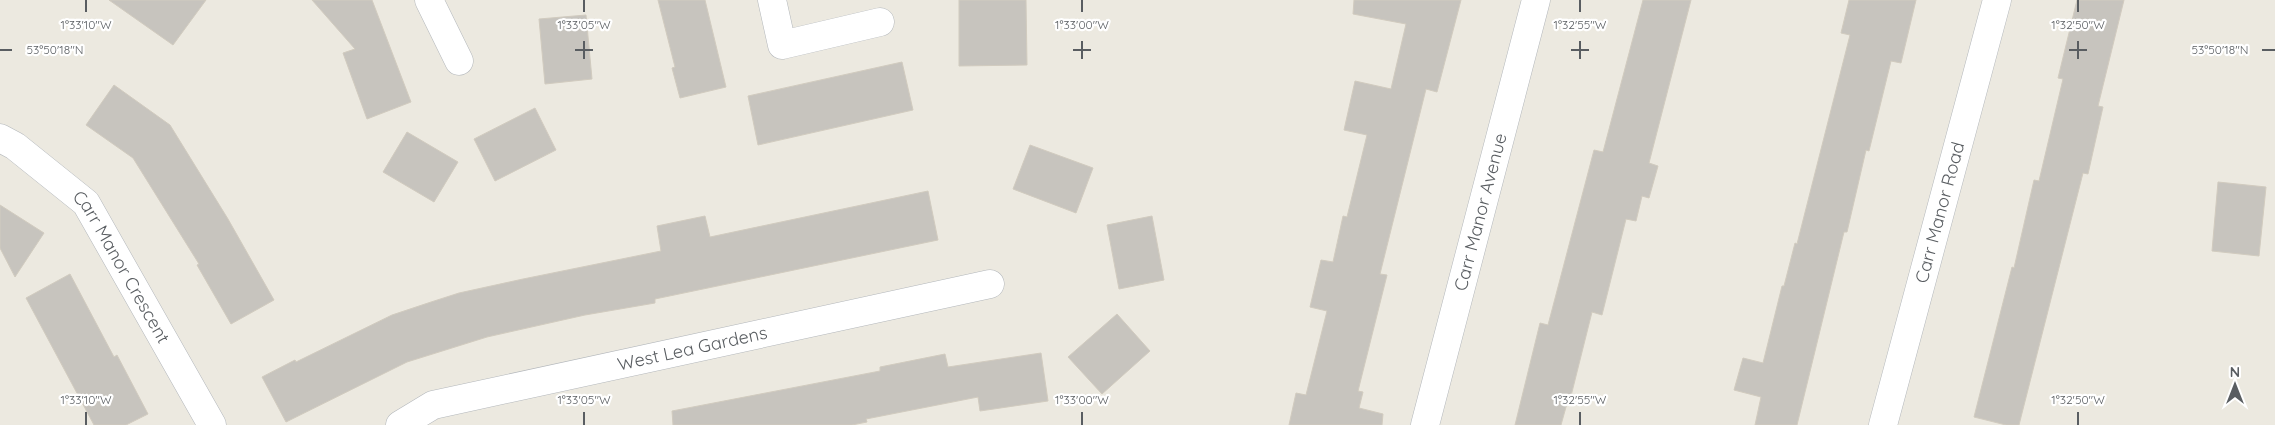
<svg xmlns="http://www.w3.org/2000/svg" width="2275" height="425" font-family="Quicksand,sans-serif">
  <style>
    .building { fill: #c7c4be; stroke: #d1cbbf }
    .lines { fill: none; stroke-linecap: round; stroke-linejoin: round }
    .minor-casing { stroke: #b3b7bb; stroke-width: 29 }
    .tertiary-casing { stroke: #b3b7bb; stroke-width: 29 }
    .minor { stroke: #fff; stroke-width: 28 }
    .tertiary { stroke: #fff; stroke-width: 28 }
    .ticks { fill: none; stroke: #595d61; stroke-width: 2 }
    .labels { text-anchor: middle; stroke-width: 4.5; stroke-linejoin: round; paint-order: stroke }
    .street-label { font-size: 18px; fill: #595d61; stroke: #fff }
    .ticks-label { font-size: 12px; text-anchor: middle; fill: #595d61; stroke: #fff; stroke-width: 4.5; stroke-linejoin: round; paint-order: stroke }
  </style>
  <rect width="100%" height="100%" fill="#ece9e0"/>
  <path class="building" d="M 109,0 L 206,0 L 173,45 Z
    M 312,0 L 372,0 L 411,102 L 367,119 L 343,53 L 355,49 Z
    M 658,0 L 705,0 L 726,87 L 680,98 L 672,68 L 675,67 Z
    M 959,0 L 1026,0 L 1027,65 L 959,66 Z
    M 1354,0 L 1461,0 L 1437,92 L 1426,89 L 1380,274 L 1387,275 L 1358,391 L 1363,392 L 1359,408 L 1383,414 L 1382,425 L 1289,425 L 1296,393 L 1306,395 L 1327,311 L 1310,307 L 1321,260 L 1333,262 L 1343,216 L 1347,217 L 1367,135 L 1344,130 L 1355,81 L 1391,89 L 1406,24 L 1353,14 Z
    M 1643,0 L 1691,0 L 1649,163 L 1658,166 L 1649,198 L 1642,196 L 1636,221 L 1626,219 L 1602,315 L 1592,312 L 1570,400 L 1568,400 L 1561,425 L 1515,425 L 1540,323 L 1548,325 L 1594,150 L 1603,152 Z
    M 1849,0 L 1916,0 L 1901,63 L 1891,61 L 1869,151 L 1866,150 L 1847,232 L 1844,232 L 1797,425 L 1755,425 L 1761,397 L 1734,390 L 1743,358 L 1763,363 L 1782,286 L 1784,286 L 1795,243 L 1797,244 L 1850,35 L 1841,33 Z
    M 2077,0 L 2124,0 L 2098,106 L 2103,107 L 2088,174 L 2083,173 L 2019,425 L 2006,425 L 1974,417 L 2012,267 L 2014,268 L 2034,180 L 2039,181 L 2063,79 L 2058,78 Z
    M 586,15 L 592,79 L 545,84 L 539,19 Z
    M 902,62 L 913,110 L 758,145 L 748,96 Z
    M 114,85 L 170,125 L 228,219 L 274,300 L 231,324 L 197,265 L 199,264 L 133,158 L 86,125 Z
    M 535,108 L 556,150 L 495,181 L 474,139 Z
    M 407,132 L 458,162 L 434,202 L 383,172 Z
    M 1030,145 L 1093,168 L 1076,213 L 1013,189 Z
    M 2218,182 L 2266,187 L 2259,256 L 2212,251 Z
    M 928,191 L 938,240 L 655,299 L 655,303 L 585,315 L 487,337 L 407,362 L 286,422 L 262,377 L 295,360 L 296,362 L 392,315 L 428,303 L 459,293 L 523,279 L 661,251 L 657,226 L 705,216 L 710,237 Z
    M 0,205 L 44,233 L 15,277 L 0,248 Z
    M 1152,216 L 1164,280 L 1119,289 L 1107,225 Z
    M 70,274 L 114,357 L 117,355 L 148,414 L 126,425 L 94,425 L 26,298 Z
    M 1117,314 L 1150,351 L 1102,394 L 1068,357 Z
    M 1041,353 L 1048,401 L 980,411 L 978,397 L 866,419 L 867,422 L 852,425 L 673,425 L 672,411 L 880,371 L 880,367 L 945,354 L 948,367 Z"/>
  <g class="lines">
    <g class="minor-casing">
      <g id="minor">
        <path d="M 429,0 L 459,61"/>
        <path d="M 772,0 L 782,45 L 880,22"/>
        <path id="s1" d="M 0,138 L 15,146 L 86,203 L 212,425"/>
        <path id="s2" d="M 400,425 L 433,405 L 990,284"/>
        <path id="s3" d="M 1425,425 L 1536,0"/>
      </g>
    </g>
    <g class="tertiary-casing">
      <g id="tertiary">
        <path id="s4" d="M 1883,425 L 1997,0"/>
      </g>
    </g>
    <use href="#minor" class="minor"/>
    <use href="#tertiary" class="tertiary"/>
  </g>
  <path class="ticks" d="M 86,0 L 86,12M 584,0 L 584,12M 1082,0 L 1082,12M 1580,0 L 1580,12M 2078,0 L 2078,12M 584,41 L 584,59M 1082,41 L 1082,59M 1580,41 L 1580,59M 2078,41 L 2078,59M 0,50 L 12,50M 575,50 L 593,50M 1073,50 L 1091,50M 1571,50 L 1589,50M 2069,50 L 2087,50M 2262,50 L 2275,50M 86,412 L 86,425M 584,412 L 584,425M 1082,412 L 1082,425M 1580,412 L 1580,425M 2078,412 L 2078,425"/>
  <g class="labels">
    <g class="street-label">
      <text dy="6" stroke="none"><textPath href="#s3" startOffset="220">Carr Manor Avenue</textPath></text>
      <text dy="6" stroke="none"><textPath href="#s4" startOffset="220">Carr Manor Road</textPath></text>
      <text dy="6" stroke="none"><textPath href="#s1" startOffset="181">Carr Manor Crescent</textPath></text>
      <text dy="6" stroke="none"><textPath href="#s2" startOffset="304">West Lea Gardens</textPath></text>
    </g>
  </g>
  <g class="ticks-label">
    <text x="86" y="29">1°33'10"W</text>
    <text x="584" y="29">1°33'05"W</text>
    <text x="1082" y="29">1°33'00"W</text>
    <text x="1580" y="29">1°32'55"W</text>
    <text x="2078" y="29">1°32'50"W</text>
    <text x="55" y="54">53°50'18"N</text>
    <text x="2220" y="54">53°50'18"N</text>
    <text x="86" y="404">1°33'10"W</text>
    <text x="584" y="404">1°33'05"W</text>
    <text x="1082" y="404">1°33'00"W</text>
    <text x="1580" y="404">1°32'55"W</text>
    <text x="2078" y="404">1°32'50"W</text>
  </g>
  <g transform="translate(2235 385)" stroke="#ffffff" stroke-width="4" paint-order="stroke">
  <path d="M0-4L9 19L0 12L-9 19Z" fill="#595d61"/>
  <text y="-8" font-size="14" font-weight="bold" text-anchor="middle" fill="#595d61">N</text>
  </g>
</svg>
